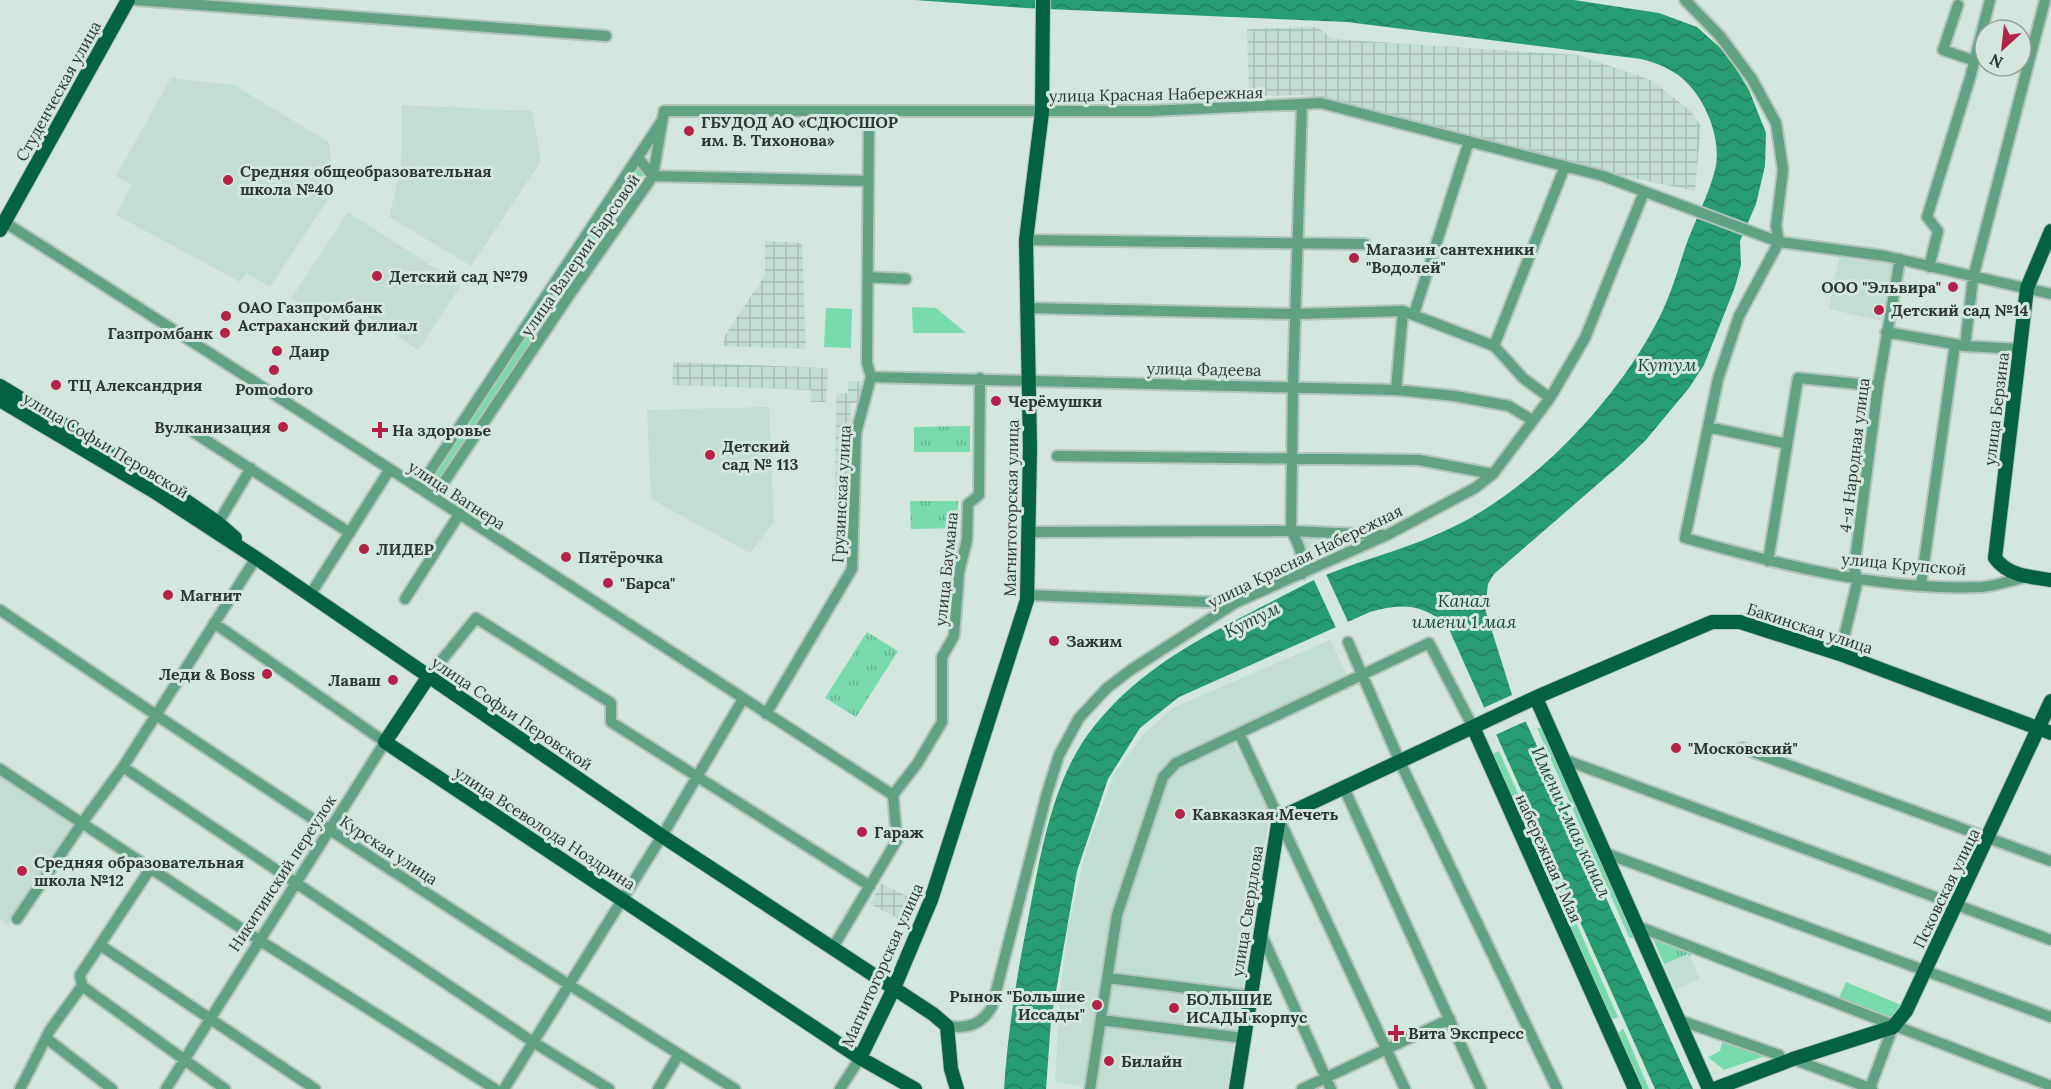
<svg xmlns="http://www.w3.org/2000/svg" width="2051" height="1089" font-family="Lora,serif">
  <style>
    .built { fill: #c2ded0 }
    .industrial { fill: url(#industrial-grid) }
    .grass { fill: #78daad }
    .park { fill: url(#park-tufts) }
    .water { fill: url(#water-waves) }
    .pier { fill: #d3e7dd }
    .lines { fill: none; stroke-linecap: round; stroke-linejoin: round }
    .minor-casing { stroke: #b2c4bb; stroke-width: 14 }
    .major-casing { stroke: #b2c4bb; stroke-width: 16 }
    .minor { stroke: #61a283; stroke-width: 10 }
    .major { stroke: #046142; stroke-width: 14 }
    .poi-dot { fill: #b42248; stroke: #d3e7dd; stroke-width: 2 }
    .labels { text-anchor: middle; stroke-width: 6; stroke-linejoin: round; paint-order: stroke }
    .street-label { font-size: 16px; fill: #2e3631; stroke: #d3e7dd }
    .poi-label { font-size: 16px; font-weight: bold; fill: #2e3631; stroke: #d3e7dd; text-anchor: start }
    .water-label { font-size: 18px; font-style: italic; fill: #1c4936; stroke: #d3e7dd }
  </style>
  <defs>
    <pattern id="industrial-grid" width="8" height="8" patternUnits="userSpaceOnUse" patternTransform="scale(1.5)"><rect width="8" height="8" fill="#c2ded0"/><path d="M0 4h8M4 0v8" fill="none" stroke="#a7bfb3"/></pattern>
    <pattern id="park-tufts" width="24" height="20" patternUnits="userSpaceOnUse" patternTransform="scale(1.5)"><rect width="24" height="20" fill="#78daad"/><path d="M3 7l-1-3M5 7V3M7 7l1-3M15 17l-1-3M17 17v-4M19 17l1-3" fill="none" stroke="#63b28d"/></pattern>
    <pattern id="water-waves" width="16" height="10" patternUnits="userSpaceOnUse" patternTransform="scale(1.5)"><rect width="16" height="10" fill="#289d70"/><path d="M0 5q4-4 8 0t8 0" fill="none" stroke="#23815d"/></pattern>
  </defs>
  <rect width="100%" height="100%" fill="#d3e7dd"/>
  <path class="built" d="M 171,78 L 234,85 L 329,142 L 333,192 L 270,287 L 246,272 L 240,282 L 116,215 L 131,185 L 116,176 Z
    M 402,105 L 532,111 L 541,161 L 471,266 L 389,217 L 401,169 Z
    M 348,212 L 461,285 L 418,350 L 342,300 L 327,321 L 291,299 Z
    M 1869,256 L 1890,260 L 1895,266 L 1885,318 L 1881,318 L 1881,321 L 1829,309 L 1839,257 L 1867,262 Z
    M 769,407 L 774,522 L 750,553 L 651,499 L 647,410 Z
    M 1287,535 L 1367,539 L 1296,566 L 1297,551 Z
    M 1330,640 L 1348,677 L 1167,763 L 1157,775 L 1110,933 L 1089,1088 L 1055,1082 L 1060,994 L 1068,927 L 1086,850 L 1115,772 L 1143,735 L 1173,708 Z
    M 1233,742 L 1270,811 L 1227,1089 L 1096,1089 L 1120,916 L 1166,781 L 1179,766 Z
    M 0,775 L 74,825 L 8,925 L 0,918 Z
    M 1689,954 L 1700,979 L 1675,990 L 1664,964 Z"/>
  <path class="industrial" d="M 1317,27 L 1333,39 L 1577,55 L 1651,80 L 1691,111 L 1701,126 L 1695,191 L 1585,168 L 1338,101 L 1305,95 L 1249,96 L 1247,29 Z
    M 765,241 L 802,243 L 806,349 L 723,346 L 724,337 L 765,275 Z
    M 673,362 L 828,368 L 826,402 L 811,402 L 811,390 L 672,385 Z
    M 848,381 L 862,381 L 861,403 L 851,403 L 849,530 L 835,530 L 836,393 L 848,393 Z
    M 881,883 L 910,898 L 899,919 L 870,904 Z"/>
  <path class="grass" d="M 638,163 L 647,169 L 439,482 L 431,477 Z
    M 912,307 L 936,308 L 966,333 L 913,333 Z
    M 826,308 L 852,309 L 851,348 L 824,347 Z
    M 1537,728 L 1541,728 L 1546,734 L 1639,938 L 1635,939 L 1629,937 Z
    M 1499,751 L 1540,842 L 1543,855 L 1538,857 L 1491,755 Z
    M 1546,861 L 1553,871 L 1618,1017 L 1613,1019 L 1609,1017 L 1541,863 Z
    M 1846,982 L 1901,1005 L 1888,1021 L 1838,1000 Z
    M 1623,1028 L 1649,1089 L 1641,1089 L 1617,1035 Z
    M 1723,1038 L 1771,1054 L 1724,1070 L 1708,1057 L 1720,1051 Z"/>
  <path class="park" d="M 970,426 L 970,452 L 914,452 L 914,427 Z
    M 910,501 L 958,501 L 958,528 L 911,529 Z
    M 867,632 L 898,651 L 856,717 L 825,698 Z
    M 1652,936 L 1693,950 L 1690,957 L 1688,954 L 1664,964 Z"/>
  <path class="water" d="M 915,0 L 1574,0 L 1659,13 L 1697,27 L 1727,54 L 1749,90 L 1766,133 L 1765,166 L 1756,204 L 1740,241 L 1741,265 L 1735,287 L 1704,365 L 1689,388 L 1645,441 L 1621,464 L 1494,574 L 1488,584 L 1485,609 L 1519,717 L 1526,722 L 1693,1089 L 1655,1089 L 1448,627 C 1424,603 1400,603 1370,612 L 1179,697 L 1140,728 L 1108,779 L 1077,871 L 1051,1020 L 1046,1089 L 1004,1089 C 1008,1027 1018,969 1030,909 C 1042,847 1054,775 1095,725 C 1142,668 1195,641 1259,608 C 1282,597 1305,583 1328,574 C 1370,557 1413,547 1453,527 C 1534,488 1617,400 1658,320 C 1670,297 1677,273 1685,248 C 1694,222 1708,197 1715,170 C 1722,143 1708,105 1689,85 C 1677,71 1658,63 1641,59 L 1347,22 L 1025,8 Z"/>
  <path class="pier" d="M 1325,572 L 1349,624 L 1337,630 L 1313,578 Z
    M 1514,694 L 1521,715 L 1529,720 L 1493,736 L 1481,709 Z"/>
  <g class="lines">
    <g class="minor-casing">
      <path id="minor" d="M 136,0 L 606,36
        M 1685,0 L 1720,36 L 1752,79 L 1776,123 L 1783,170 L 1776,226 L 1779,242
        M 1958,5 L 1943,50 L 1975,61
        M 638,158 L 653,176 L 868,181
        M 4,222 C 302,410 597,604 893,795
        M 1026,240 L 1365,244
        M 1779,242 L 1739,316 L 1718,379 L 1685,538 C 1781,565 1881,591 1982,587 C 1996,586 2012,580 2027,577
        M 1929,267 L 1938,231 L 1927,217 L 1970,78 L 1990,0
        M 868,277 L 906,279
        M 1029,308 L 1295,314 L 1403,311 L 1494,346 L 1523,378 L 1550,398
        M 1414,314 L 1469,141
        M 1886,332 L 1965,346 L 2020,349
        M 1494,346 L 1565,166
        M 1965,346 L 1973,278 L 2045,0
        M 871,377 L 1396,390 L 1455,396 L 1509,406 L 1532,420
        M 1396,390 L 1403,311
        M 1708,427 L 1787,444
        M 190,430 L 350,533
        M 1057,456 L 1419,460 L 1493,474
        M 419,488 L 661,122
        M 434,497 L 568,297 L 653,176 L 664,111 L 1150,111 L 1321,103 L 1603,176 L 1779,242 L 1885,256 L 2051,294
        M 218,523 L 251,468
        M 1291,531 L 1293,385 L 1302,104
        M 1291,531 C 1300,545 1303,557 1302,574
        M 1029,532 L 1291,531 L 1383,535
        M 1768,561 L 1798,378 L 1878,386
        M 1921,584 L 1955,344
        M 310,595 L 390,469
        M 1027,595 L 1234,603
        M 405,599 L 460,513
        M 0,610 C 242,774 487,935 735,1089
        M 1348,642 L 1400,762 L 1557,1089
        M 1840,654 L 1858,579 L 1854,569 L 1878,386 L 1900,259
        M 429,676 L 476,618 L 611,703 L 611,722 L 870,886
        M 766,714 L 852,569 L 856,433 L 871,377 L 867,363 L 869,111
        M 1239,733 L 1405,1089
        M 1742,748 L 2051,861
        M 1563,759 L 2051,940
        M 123,767 L 533,1042 L 609,1089
        M 0,769 L 259,940 L 495,1089
        M 1344,788 L 1481,1089
        M 1605,853 L 2051,1017
        M 17,919 L 82,823 L 123,767 L 256,558
        M 1637,926 L 2051,1086
        M 1260,931 L 1331,1089
        M 100,945 L 315,1089
        M 832,949 L 897,840 L 893,795 L 917,764 L 942,722 L 942,657 L 954,636 L 959,572 L 967,540 L 968,504 L 979,495 L 980,378
        M 1108,978 L 1250,996
        M 82,986 L 225,1089
        M 1101,1020 L 1243,1038
        M 1679,1020 L 1779,1055
        M 947,1026 C 967,1029 981,1025 992,1007 L 1047,793 L 1059,755 L 1079,718 L 1107,688 L 1132,669 L 1235,603 L 1387,535 L 1475,488 L 1493,474 L 1550,398 L 1585,338 L 1644,192
        M 46,1038 L 112,1089
        M 1793,1059 L 1872,1089
        M 1870,1088 L 1893,1027
        M 20,1089 L 50,1030 L 82,986 L 80,975 L 150,869
        M 166,1089 L 385,742 L 214,623
        M 504,1089 L 662,836 L 743,699
        M 658,1089 L 679,1054
        M 840,1089 L 860,1058
        M 1090,1089 L 1117,915 L 1163,777 L 1176,763 L 1429,643 L 1473,727
        M 1302,1089 L 1450,1019"/>
    </g>
    <g class="major-casing">
      <path id="major" d="M 0,230 L 128,0
        M 2051,231 L 2027,288 L 1995,558 C 2008,576 2030,577 2051,580
        M 0,386 L 159,482 L 218,523 L 235,538
        M 0,400 L 155,492 L 256,558 L 662,836 L 933,1014 L 947,1026 L 951,1069 L 957,1089
        M 429,676 L 385,742 L 860,1058 L 915,1089
        M 1536,698 L 1709,1089
        M 1473,727 L 1635,1089
        M 860,1058 L 894,988 L 931,900 L 1027,600 L 1030,448 L 1026,240 L 1042,112 L 1043,0
        M 1236,1089 L 1279,818 L 1539,696 L 1712,622 L 1740,622 L 1840,654 L 2051,733
        M 1714,1089 L 1793,1059 L 1893,1027 L 1906,1011 L 2051,701"/>
    </g>
    <use href="#minor" class="minor"/>
    <use href="#major" class="major"/>
  </g>
  <g class="poi-dot">
    <circle cx="689" cy="131" r="6"/>
    <circle cx="228" cy="180" r="6"/>
    <circle cx="1354" cy="258" r="6"/>
    <circle cx="377" cy="276" r="6"/>
    <circle cx="1953" cy="287" r="6"/>
    <circle cx="1879" cy="310" r="6"/>
    <circle cx="226" cy="316" r="6"/>
    <circle cx="225" cy="333" r="6"/>
    <circle cx="277" cy="351" r="6"/>
    <circle cx="274" cy="370" r="6"/>
    <circle cx="56" cy="385" r="6"/>
    <circle cx="996" cy="401" r="6"/>
    <circle cx="283" cy="427" r="6"/>
    <path d="M377 421h6v6h6v6h-6v6h-6v-6h-6v-6h6z"/>
    <circle cx="710" cy="455" r="6"/>
    <circle cx="364" cy="549" r="6"/>
    <circle cx="566" cy="557" r="6"/>
    <circle cx="608" cy="583" r="6"/>
    <circle cx="168" cy="595" r="6"/>
    <circle cx="1054" cy="641" r="6"/>
    <circle cx="267" cy="674" r="6"/>
    <circle cx="393" cy="680" r="6"/>
    <circle cx="1676" cy="748" r="6"/>
    <circle cx="1180" cy="814" r="6"/>
    <circle cx="862" cy="832" r="6"/>
    <circle cx="22" cy="871" r="6"/>
    <circle cx="1097" cy="1005" r="6"/>
    <circle cx="1174" cy="1008" r="6"/>
    <path d="M1393 1024h6v6h6v6h-6v6h-6v-6h-6v-6h6z"/>
    <circle cx="1109" cy="1061" r="6"/>
  </g>
  <g class="labels">
    <g class="street-label">
      <text transform="translate(58 91) rotate(-61)" y="6">Студенческая улица</text>
      <text transform="translate(1156 94) rotate(-1)" y="6">улица Красная Набережная</text>
      <text transform="translate(580 255) rotate(-55)" y="6">улица Валерии Барсовой</text>
      <text transform="translate(1204 369) rotate(1)" y="6">улица Фадеева</text>
      <text transform="translate(1996 409) rotate(-83)" y="6">улица Берзина</text>
      <text transform="translate(106 445) rotate(31)" y="6">улица Софьи Перовской</text>
      <text transform="translate(1854 455) rotate(-83)" y="6">4-я Народная улица</text>
      <text transform="translate(841 494) rotate(-87)" y="6">Грузинская улица</text>
      <text transform="translate(457 495) rotate(33)" y="6">улица Вагнера</text>
      <text transform="translate(1011 508) rotate(-89)" y="6">Магнитогорская улица</text>
      <text transform="translate(1305 556) rotate(-26)" y="6">улица Красная Набережная</text>
      <text transform="translate(1904 564) rotate(5)" y="6">улица Крупской</text>
      <text transform="translate(946 569) rotate(-84)" y="6">улица Баумана</text>
      <text transform="translate(1810 628) rotate(18)" y="6">Бакинская улица</text>
      <text transform="translate(512 713) rotate(34)" y="6">улица Софьи Перовской</text>
      <text transform="translate(545 828) rotate(33)" y="6">улица Всеволода Ноздрина</text>
      <text transform="translate(389 850) rotate(33)" y="6">Курская улица</text>
      <text transform="translate(1549 858) rotate(66)" y="6">набережная 1 Мая</text>
      <text transform="translate(282 873) rotate(-57)" y="6">Никитинский переулок</text>
      <text transform="translate(1946 888) rotate(-64)" y="6">Псковская улица</text>
      <text transform="translate(1247 911) rotate(-81)" y="6">улица Свердлова</text>
      <text transform="translate(882 965) rotate(-66)" y="6">Магнитогорская улица</text>
    </g>
    <g class="poi-label">
      <text x="701" y="128">ГБУДОД АО «СДЮСШОР<tspan x="701" dy="18">им. В. Тихонова»</tspan></text>
      <text x="240" y="177">Средняя общеобразовательная<tspan x="240" dy="18">школа №40</tspan></text>
      <text x="1366" y="255">Магазин сантехники<tspan x="1366" dy="18">"Водолей"</tspan></text>
      <text x="389" y="282">Детский сад №79</text>
      <text x="1941" y="293" text-anchor="end">ООО "Эльвира"</text>
      <text x="238" y="313">ОАО Газпромбанк<tspan x="238" dy="18">Астраханский филиал</tspan></text>
      <text x="1891" y="316">Детский сад №14</text>
      <text x="213" y="339" text-anchor="end">Газпромбанк</text>
      <text x="289" y="357">Даир</text>
      <text x="68" y="391">ТЦ Александрия</text>
      <text x="274" y="395" text-anchor="middle">Pomodoro</text>
      <text x="1008" y="407">Черёмушки</text>
      <text x="271" y="433" text-anchor="end">Вулканизация</text>
      <text x="392" y="436">На здоровье</text>
      <text x="722" y="452">Детский<tspan x="722" dy="18">сад № 113</tspan></text>
      <text x="376" y="555">ЛИДЕР</text>
      <text x="578" y="563">Пятёрочка</text>
      <text x="620" y="589">"Барса"</text>
      <text x="180" y="601">Магнит</text>
      <text x="1066" y="647">Зажим</text>
      <text x="255" y="680" text-anchor="end">Леди &amp; Boss</text>
      <text x="381" y="686" text-anchor="end">Лаваш</text>
      <text x="1688" y="754">"Московский"</text>
      <text x="1192" y="820">Кавказкая Мечеть</text>
      <text x="874" y="838">Гараж</text>
      <text x="34" y="868">Средняя образовательная<tspan x="34" dy="18">школа №12</tspan></text>
      <text x="1085" y="1002" text-anchor="end">Рынок "Большие<tspan x="1085" dy="18">Иссады"</tspan></text>
      <text x="1186" y="1005">БОЛЬШИЕ<tspan x="1186" dy="18">ИСАДЫ корпус</tspan></text>
      <text x="1408" y="1039">Вита Экспресс</text>
      <text x="1121" y="1067">Билайн</text>
    </g>
    <g class="water-label">
      <text x="1667" y="371">Кутум</text>
      <text x="1464" y="607">Канал<tspan x="1464" dy="21">имени 1 мая</tspan></text>
      <text transform="translate(1252 620) rotate(-26)" y="6">Кутум</text>
      <text transform="translate(1571 822) rotate(65)" y="6">Имени 1 мая канал</text>
    </g>
  </g>
  <g transform="translate(2003 48) rotate(207)"><circle r="28" fill="#d3e7dd" stroke="#91a098" stroke-width="1.5"/>
  <path d="M0-4.5L10 22L0 15L-10 22Z" fill="#b42248"/>
  <text y="-9" font-size="16" font-weight="bold" text-anchor="middle" fill="#2e3631">N</text>
  </g>
</svg>
